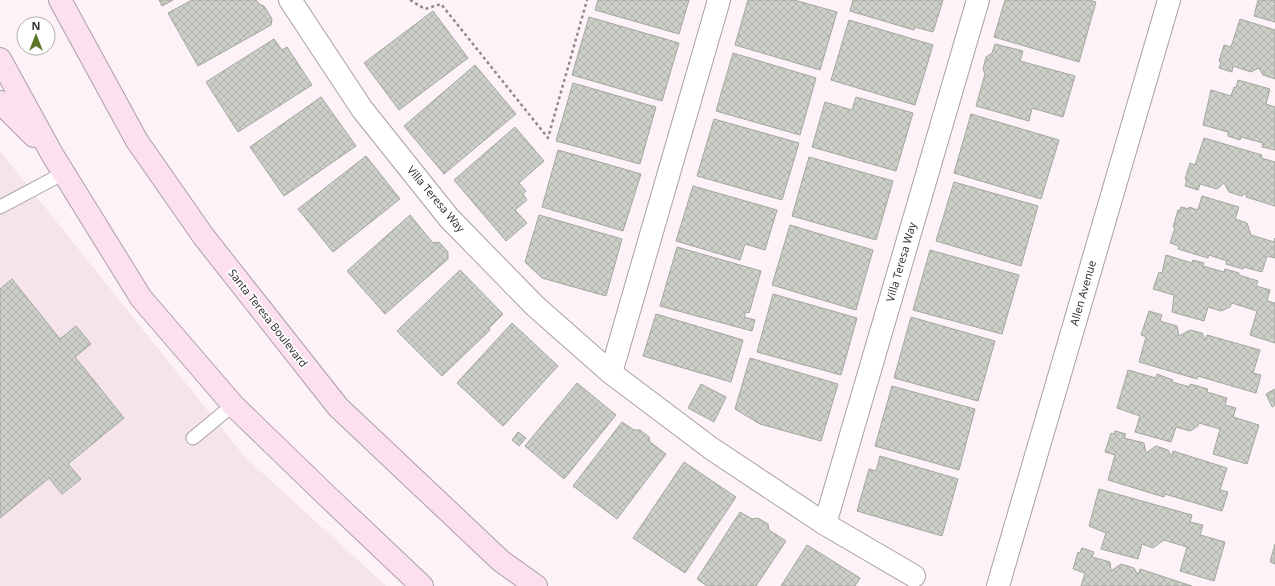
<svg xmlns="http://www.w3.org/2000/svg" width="1275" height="586" font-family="'Noto Sans',sans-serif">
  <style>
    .built { fill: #f6e4ed }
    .building { fill: url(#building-cross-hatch); stroke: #a2a69e }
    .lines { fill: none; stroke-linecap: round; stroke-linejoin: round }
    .service-casing { stroke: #a9a0a4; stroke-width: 15 }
    .minor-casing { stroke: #a9a0a4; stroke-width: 24 }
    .tertiary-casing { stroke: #a9a0a4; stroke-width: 24 }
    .secondary-casing { stroke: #a9a0a4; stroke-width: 24 }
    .path { stroke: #918a8d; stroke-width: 2.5; stroke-dasharray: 3 3; stroke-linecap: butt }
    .service { stroke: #fff; stroke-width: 13 }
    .minor { stroke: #fff; stroke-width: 22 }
    .tertiary { stroke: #fff; stroke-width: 22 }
    .secondary { stroke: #fde0f0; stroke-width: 22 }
    .labels { text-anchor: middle; stroke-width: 3.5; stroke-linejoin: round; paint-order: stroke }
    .street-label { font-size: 11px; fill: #373335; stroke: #fff }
  </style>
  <defs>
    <pattern id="building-cross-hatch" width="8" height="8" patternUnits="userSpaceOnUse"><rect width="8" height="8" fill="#cbcfc7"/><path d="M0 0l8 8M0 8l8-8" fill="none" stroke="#afb2ac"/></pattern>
  </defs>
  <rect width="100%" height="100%" fill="#fcf2f7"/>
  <path class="built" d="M 0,151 L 244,456 L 386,586 L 0,586 Z"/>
  <path class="building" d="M 159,0 L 173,0 L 162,6 Z
    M 192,0 L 256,0 L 259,4 L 264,6 L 272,19 L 271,25 L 198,66 L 168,13 Z
    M 598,0 L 689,0 L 679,34 L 595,10 Z
    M 748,0 L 794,0 L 837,12 L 820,70 L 735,45 Z
    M 853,0 L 943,0 L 933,32 L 915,27 L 914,30 L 850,11 Z
    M 1005,0 L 1089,0 L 1096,2 L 1079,62 L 994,37 Z
    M 1258,0 L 1275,0 L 1275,22 L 1254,16 Z
    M 433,11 L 468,58 L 399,110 L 364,63 Z
    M 589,17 L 679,43 L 662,101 L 572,75 Z
    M 1240,19 L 1275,30 L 1275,79 L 1263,75 L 1259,68 L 1251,72 L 1233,66 L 1232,72 L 1219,68 L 1221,62 L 1219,61 L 1224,45 L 1231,47 Z
    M 849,20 L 933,45 L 915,105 L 831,80 Z
    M 274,39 L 282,50 L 287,47 L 312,85 L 238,132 L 206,82 Z
    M 995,44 L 1023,51 L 1020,61 L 1075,76 L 1063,117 L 1032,108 L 1029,121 L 976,106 L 985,74 L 983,69 L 986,57 L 992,53 Z
    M 733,53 L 816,78 L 800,135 L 716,111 Z
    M 475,65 L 516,114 L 444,174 L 404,126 Z
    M 1238,80 L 1270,89 L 1266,104 L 1275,107 L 1275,150 L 1262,147 L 1263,143 L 1241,137 L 1240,140 L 1228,136 L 1228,132 L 1203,125 L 1211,90 L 1231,96 L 1234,87 L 1236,88 Z
    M 573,83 L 656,107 L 640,164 L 556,141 Z
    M 321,97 L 356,146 L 284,196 L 250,147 Z
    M 856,97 L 913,113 L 896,171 L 812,147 L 825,102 L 852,110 Z
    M 971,114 L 1059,140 L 1041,199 L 954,173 Z
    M 714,119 L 799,143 L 782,200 L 697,176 Z
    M 515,127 L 544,161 L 519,183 L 526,191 L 523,194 L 527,200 L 515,210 L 527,223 L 506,241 L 454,180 Z
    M 1204,138 L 1262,155 L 1261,158 L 1275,162 L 1275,206 L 1246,197 L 1247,193 L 1241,196 L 1229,192 L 1224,183 L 1217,189 L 1200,184 L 1198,190 L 1185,186 L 1187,180 L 1185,179 L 1190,163 L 1195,165 Z
    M 558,150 L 641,174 L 623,231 L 542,207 Z
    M 366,156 L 400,199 L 333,252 L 298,209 Z
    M 809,157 L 893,181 L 876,240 L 792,216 Z
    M 954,182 L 1038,206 L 1021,266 L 936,241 Z
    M 693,186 L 777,210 L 765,250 L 745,244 L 740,260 L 676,241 Z
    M 1202,196 L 1239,207 L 1235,219 L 1247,223 L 1251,235 L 1274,242 L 1275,238 L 1275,258 L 1267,256 L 1262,272 L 1244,267 L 1243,269 L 1226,264 L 1227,261 L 1209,255 L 1208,258 L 1178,249 L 1179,246 L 1170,243 L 1175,228 L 1173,227 L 1178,210 L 1180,210 L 1181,207 L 1189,209 L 1189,207 L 1198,210 Z
    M 410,215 L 433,243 L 439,242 L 448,252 L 448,259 L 385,314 L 347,271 Z
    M 539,215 L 622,239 L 606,296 L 542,278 L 525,262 Z
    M 790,225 L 873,250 L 856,310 L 772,285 Z
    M 677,247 L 761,271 L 749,313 L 746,312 L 744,317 L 755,320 L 752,331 L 660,306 Z
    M 930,250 L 1019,275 L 1002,334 L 913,310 Z
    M 1166,255 L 1192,263 L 1193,260 L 1204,263 L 1203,266 L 1224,272 L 1225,269 L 1239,273 L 1239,275 L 1258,281 L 1256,286 L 1270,290 L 1267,301 L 1275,303 L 1275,343 L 1250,335 L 1257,311 L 1232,303 L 1230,307 L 1221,311 L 1208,307 L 1204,321 L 1172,312 L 1174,295 L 1153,289 L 1159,272 L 1162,273 Z
    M 460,270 L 503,314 L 489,328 L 490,330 L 442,376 L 397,331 Z
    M 12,279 L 60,339 L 76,326 L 91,344 L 75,357 L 124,418 L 68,464 L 81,479 L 62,494 L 49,478 L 0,518 L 0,289 Z
    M 773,294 L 857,318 L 841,375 L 757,352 Z
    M 1149,311 L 1162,315 L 1160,321 L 1177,326 L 1179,336 L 1190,330 L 1202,333 L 1206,340 L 1207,335 L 1260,350 L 1253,373 L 1261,375 L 1256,393 L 1198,376 L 1197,379 L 1139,362 L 1146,337 L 1141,335 Z
    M 656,314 L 743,340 L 731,382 L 643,356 Z
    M 911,317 L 995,341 L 978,401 L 894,378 Z
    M 512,323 L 558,366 L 503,426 L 457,383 Z
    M 750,358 L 838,384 L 821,441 L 760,424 L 735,409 Z
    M 1128,370 L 1156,378 L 1157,374 L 1173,380 L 1172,382 L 1190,387 L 1190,384 L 1208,389 L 1207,392 L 1227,398 L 1225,405 L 1236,408 L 1233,417 L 1259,425 L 1247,464 L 1213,454 L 1220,429 L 1199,423 L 1198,426 L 1190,431 L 1176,427 L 1171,442 L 1135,432 L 1140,416 L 1117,408 Z
    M 577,383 L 616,415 L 564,479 L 525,446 Z
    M 701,384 L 726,397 L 714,422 L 688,408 Z
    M 892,386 L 975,409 L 959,470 L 875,446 Z
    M 1275,389 L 1275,405 L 1272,407 L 1266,394 Z
    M 622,422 L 634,430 L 640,430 L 649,437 L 650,442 L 666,454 L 617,519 L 573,486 Z
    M 1115,431 L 1126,434 L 1124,438 L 1144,443 L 1146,453 L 1156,446 L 1168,450 L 1172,457 L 1173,451 L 1227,468 L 1220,490 L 1228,492 L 1222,511 L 1165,494 L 1164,497 L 1108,480 L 1115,455 L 1105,452 L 1111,433 L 1114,434 Z
    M 518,432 L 526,438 L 519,446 L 512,440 Z
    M 880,456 L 958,479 L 942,536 L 857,511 L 869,469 L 876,471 Z
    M 684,462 L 736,497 L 685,573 L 633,538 Z
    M 1099,489 L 1192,515 L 1190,522 L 1203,525 L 1200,535 L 1225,542 L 1214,581 L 1180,571 L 1187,547 L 1164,540 L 1153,548 L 1142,544 L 1138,559 L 1101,549 L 1106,533 L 1089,526 Z
    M 740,512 L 752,519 L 758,518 L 768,524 L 769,530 L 786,541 L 756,586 L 707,586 L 697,579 Z
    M 1275,544 L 1275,564 L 1270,562 Z
    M 807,545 L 860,578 L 855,586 L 781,586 Z
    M 1082,548 L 1094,552 L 1092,557 L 1110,562 L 1111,571 L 1121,564 L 1134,568 L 1138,575 L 1140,569 L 1192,586 L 1081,586 L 1085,573 L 1073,569 L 1078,552 L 1080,553 Z"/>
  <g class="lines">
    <g class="service-casing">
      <path id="service" d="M 0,207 L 64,173
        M 193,438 L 233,405"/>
    </g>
    <g class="minor-casing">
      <path id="minor" d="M 290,0 L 362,109 L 449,218 L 535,306 L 611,373 L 712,449 L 825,524 L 914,576
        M 611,373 L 719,0
        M 825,524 L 978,0"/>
    </g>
    <g class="tertiary-casing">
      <path id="tertiary" d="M 998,586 L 1169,0"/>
    </g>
    <g class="secondary-casing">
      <path id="secondary" d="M 60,0 L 137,141 L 204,237 L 338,407 L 501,561 L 536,586
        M 0,59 L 52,154 L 141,298 L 233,405 L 327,496 L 422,586
        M 0,102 L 34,136"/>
    </g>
    <path class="path" d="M 410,0 L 425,9 L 441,4 L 548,138 L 587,0"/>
    <use href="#service" class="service"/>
    <use href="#minor" class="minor"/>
    <use href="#tertiary" class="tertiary"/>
    <use href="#secondary" class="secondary"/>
  </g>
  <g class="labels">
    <g class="street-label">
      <text transform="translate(436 199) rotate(50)" y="4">Villa Teresa Way</text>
      <text transform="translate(901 262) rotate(-74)" y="4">Villa Teresa Way</text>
      <text transform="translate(1083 293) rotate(-74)" y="4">Allen Avenue</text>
      <text transform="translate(268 318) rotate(52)" y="4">Santa Teresa Boulevard</text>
    </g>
  </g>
  <g transform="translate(36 36)"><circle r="19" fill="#ffffff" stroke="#afadae"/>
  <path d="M0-3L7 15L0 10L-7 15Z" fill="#5b7528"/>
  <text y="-6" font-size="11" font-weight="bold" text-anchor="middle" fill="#373335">N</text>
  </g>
</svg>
